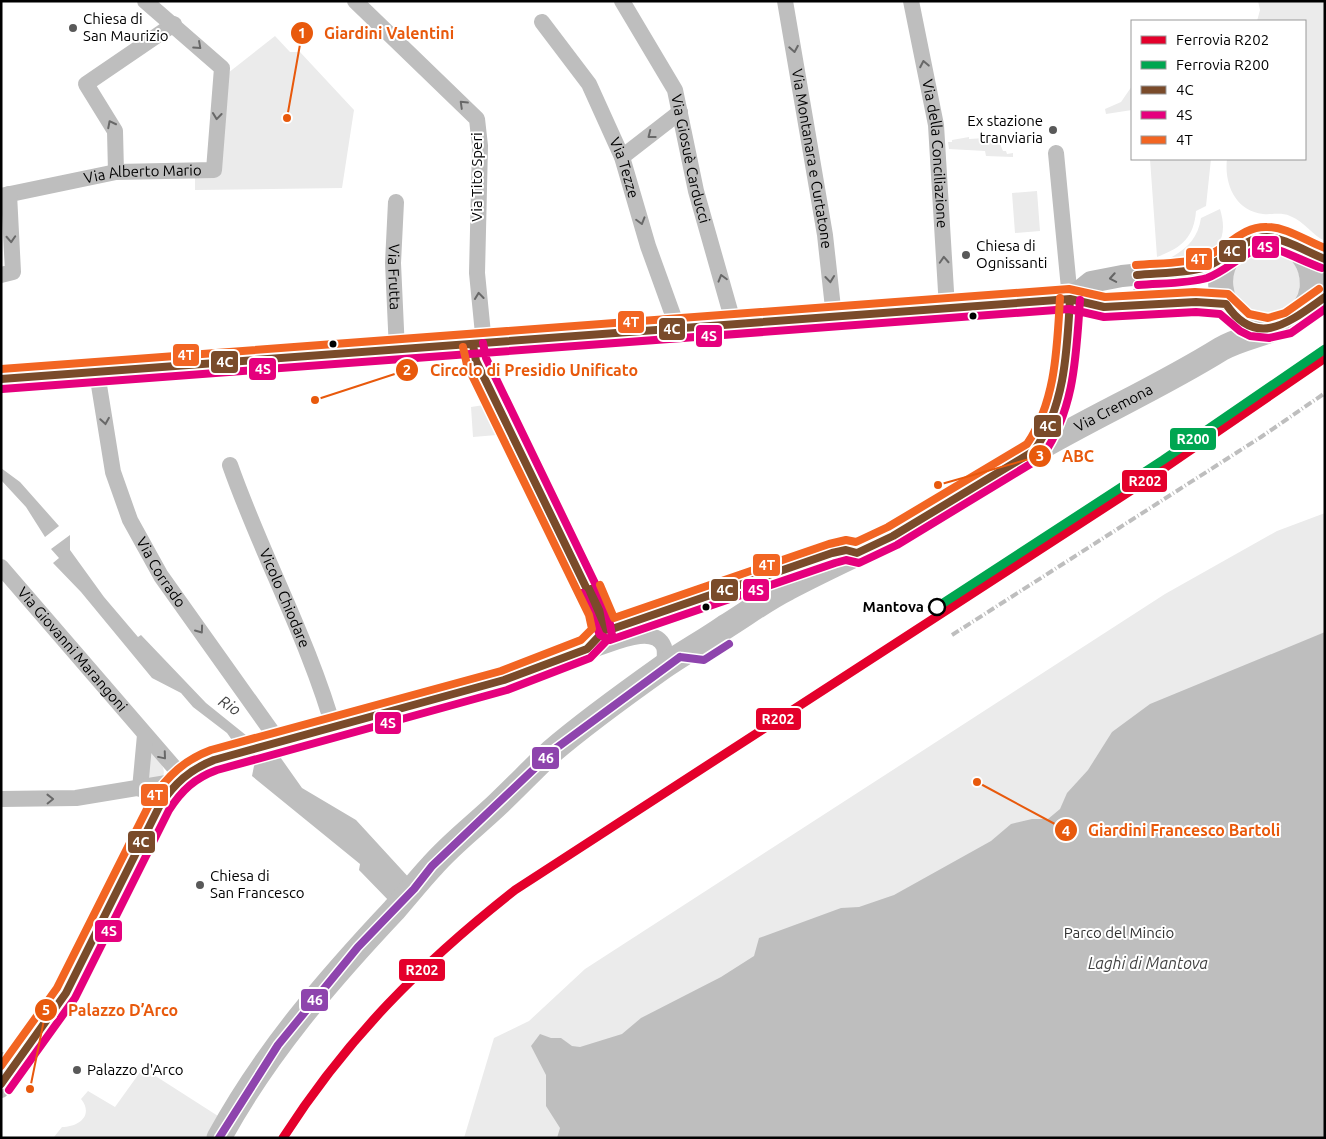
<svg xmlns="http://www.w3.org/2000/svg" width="1326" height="1139" font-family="Ubuntu,sans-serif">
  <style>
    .green { fill: #ebebeb }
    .water { fill: #bebebe }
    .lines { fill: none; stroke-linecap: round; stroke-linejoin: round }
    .street { stroke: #bebebe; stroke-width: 16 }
    .secondary { stroke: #b8b8b8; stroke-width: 22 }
    .primary { stroke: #bebebe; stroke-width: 25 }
    .rail { stroke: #bebebe; stroke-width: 4; stroke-dasharray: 8 2.5 1 2.5; stroke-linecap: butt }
    .bus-1-casing { stroke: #fff; stroke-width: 11 }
    .bus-2-casing { stroke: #fff; stroke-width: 11 }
    .bus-3-casing { stroke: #fff; stroke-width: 11 }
    .bus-4-casing { stroke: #fff; stroke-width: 11 }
    .bus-1 { stroke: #7a4b2a; stroke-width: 8 }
    .bus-2 { stroke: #e5007d; stroke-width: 8 }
    .bus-3 { stroke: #f26522; stroke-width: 8 }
    .bus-4 { stroke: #8e44ad; stroke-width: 8 }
    .rail-1-casing { stroke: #fff; stroke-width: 12 }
    .rail-2-casing { stroke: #fff; stroke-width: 12 }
    .rail-1 { stroke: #e4002b; stroke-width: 9 }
    .rail-2 { stroke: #00a651; stroke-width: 9 }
    .oneway { stroke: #686868 }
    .oneway2 { stroke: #656565 }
    .poi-dot { fill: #595959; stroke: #fff; stroke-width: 2 }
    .bus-dot { fill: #000; stroke: #fff; stroke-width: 2 }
    .stop-dot { fill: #fff; stroke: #000; stroke-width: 2.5 }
    .labels { text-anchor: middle; stroke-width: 4; stroke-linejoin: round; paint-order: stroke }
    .poi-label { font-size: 15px; fill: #000; stroke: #fff; text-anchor: start }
    .street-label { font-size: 15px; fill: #000; stroke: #fff }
    .stop-label { font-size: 15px; font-weight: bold; fill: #000; stroke: #fff; text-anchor: end }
    .park-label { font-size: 15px; fill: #323232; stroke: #fff }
    .water-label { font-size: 16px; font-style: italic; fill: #434343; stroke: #fff }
    .leader { fill: none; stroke: #e8590c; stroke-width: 2 }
    .callout-dot { fill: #e8590c; stroke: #fff; stroke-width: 2 }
    .mark-label { font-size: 15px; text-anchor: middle; font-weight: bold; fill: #fff }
    .callout-label { font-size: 16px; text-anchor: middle; font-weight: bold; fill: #e8590c; stroke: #fff; stroke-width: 4; stroke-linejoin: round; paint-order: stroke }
    .line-badge { stroke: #fff; stroke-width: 2 }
    .badge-label { font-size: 14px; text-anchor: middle; font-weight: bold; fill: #fff }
  </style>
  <rect width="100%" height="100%" fill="#fff"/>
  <path class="green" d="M 1258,1 L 1325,1 L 1325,241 C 1312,235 1305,222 1290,216 C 1281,212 1272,215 1263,214 C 1235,211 1224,183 1227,159 L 1305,159 L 1305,21 L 1257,21 L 1260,10 Z
    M 275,36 L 290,52 L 300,52 L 354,110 L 342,188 L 195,190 L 195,176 L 218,175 L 228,73 Z
    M 1132,86 L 1132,110 L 1106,114 L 1105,109 L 1121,102 Z
    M 969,137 L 969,139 L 985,138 L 986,142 L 999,142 L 1003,151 L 1006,151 L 1007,154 L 1013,153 L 1013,157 L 986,156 L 985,151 L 949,149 L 948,142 L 952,142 L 952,140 Z
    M 1150,159 L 1211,159 L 1206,206 L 1196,211 C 1194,238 1181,248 1157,257 Z
    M 1037,191 L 1040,231 L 1015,233 L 1012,193 Z
    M 1220,209 C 1235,258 1191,263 1155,265 C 1178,255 1197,245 1201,218 Z
    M1232 283a34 34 0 1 1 68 0a34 34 0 1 1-68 0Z
    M 484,405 L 497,435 L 473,437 L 471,407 Z
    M 1325,513 L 1325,1138 L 464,1138 L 494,1038 L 529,1021 L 585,969 L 1165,594 L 1277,531 Z
    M 150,750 C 156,758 167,766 163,777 L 146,779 Z
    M 143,1068 L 218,1116 L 207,1138 L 54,1137 L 62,1127 C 79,1127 94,1115 81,1099 L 88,1091 L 115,1107 Z"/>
  <path class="water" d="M 1155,285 L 1159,288 L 1160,293 L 1131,295 L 1135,286 Z
    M 1,468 L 20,482 L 59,526 L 45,537 L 26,507 L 1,480 Z
    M 70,535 L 70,550 L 104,597 L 138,637 L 141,635 L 206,703 L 257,744 L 239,750 L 227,733 L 193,707 L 181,693 L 152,678 L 81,592 L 53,563 L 59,558 L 51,549 Z
    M 1325,632 L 1325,1138 L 557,1138 L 560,1128 L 546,1106 L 546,1075 L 531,1046 L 540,1034 L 551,1038 L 561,1038 L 572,1046 L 580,1047 L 622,1034 L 641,1018 L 721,977 L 754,956 L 759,938 L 841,908 L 859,907 L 894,895 L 991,841 L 1011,824 L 1032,819 L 1048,819 L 1060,809 L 1067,793 L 1088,770 L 1112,732 L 1150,704 Z
    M 278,754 L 302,788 L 356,820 L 412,881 L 392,904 L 359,870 L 360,864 L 252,776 L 255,761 Z"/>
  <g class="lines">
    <g class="street">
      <path d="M 355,1 L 477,119 L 480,146 L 477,273 L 484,344"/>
      <path id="s1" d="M 622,1 L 675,90 L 696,191 L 734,325"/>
      <path id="s2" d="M 785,1 L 825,235 L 834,317"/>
      <path id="s3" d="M 911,1 L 936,125 L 947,308"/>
      <path id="s4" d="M 542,22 L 589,84 L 622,157 L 648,246 L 678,329"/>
      <path d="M 1056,153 L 1070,299"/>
      <path d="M 622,157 L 680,112"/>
      <path d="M 116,172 L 115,131 L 86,84 L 174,24"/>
      <path id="s5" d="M 1,196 L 116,172 L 214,170 L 222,68 L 145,1"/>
      <path id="s6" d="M 396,202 L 393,263 L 397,351"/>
      <path d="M 1,275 L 13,272 L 9,194"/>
      <path d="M 473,345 L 609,630"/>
      <path id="s7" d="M 97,373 L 113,472 L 130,520 L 161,576 L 282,746"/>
      <path id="s8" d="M 230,465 C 262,556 309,640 335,733"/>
      <path id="s9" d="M 1,567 L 185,780"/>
      <path d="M 609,630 L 760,577 L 846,550"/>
      <path d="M 595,649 C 612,644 655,623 664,647 C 666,653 664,660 664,667"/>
      <path d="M 140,789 L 145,735"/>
      <path d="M 1,799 L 76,798 L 185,780"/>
      <path d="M 1,1060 L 18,1069"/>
      <path d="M 1,1090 L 70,995 L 164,807 C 179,785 191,774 215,765 L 398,715 L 515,680 L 589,652 L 601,643 L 609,630"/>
    </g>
    <path class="secondary" d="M 1070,299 L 1091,282 L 1122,276 L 1204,268 L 1229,256
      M 1,379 L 397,351 L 1070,299 L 1104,307 L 1196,302 L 1226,304
      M 1034,451 C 1065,405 1067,352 1070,299"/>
    <path class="primary" id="s10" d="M 219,1138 C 265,1053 329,979 394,910 C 407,895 419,880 432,866 C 452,843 476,825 498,804 C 516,787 533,769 551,752 C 586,722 625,694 663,667 C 683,653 705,641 725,627 C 746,614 766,599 788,588 C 822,570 857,554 892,537 C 940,512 985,479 1033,452 C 1094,416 1160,387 1221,349 C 1251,331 1306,332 1312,289 C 1313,278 1311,267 1305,258 C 1296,244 1279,236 1263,238 C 1201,244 1209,332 1274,328"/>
    <path class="rail" d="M 952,635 L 1261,437 L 1325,393"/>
    <g class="bus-1-casing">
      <path id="bus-1" d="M 1137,275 C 1155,273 1191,273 1206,267 C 1227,259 1245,237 1267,237 C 1282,237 1309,253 1325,259
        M 1,379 L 1070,299 L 1104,307 L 1196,302 L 1226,304 C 1257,351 1292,320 1325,297
        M 591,589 L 609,630 L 832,553 L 846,550 L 857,553 L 893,536 L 1034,451 C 1065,406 1067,352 1070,299
        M 1,1084 L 66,993 L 160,805 C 175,783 189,770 214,760 L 504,680 L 587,649 L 603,632 L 598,612 L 476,361 L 473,345"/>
    </g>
    <g class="bus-2-casing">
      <path id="bus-2" d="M 1138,285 C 1160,283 1186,284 1207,278 C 1228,271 1248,247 1268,247 C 1278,248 1309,264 1322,268
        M 2,389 L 1069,309 L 1104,317 L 1196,312 L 1220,314 L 1240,331 L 1250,336 L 1269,338 L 1291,333 L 1325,309
        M 582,593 L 600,635 L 610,640 L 835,563 L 846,560 L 859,563 L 897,545 L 1042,457 C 1075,409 1076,356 1080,300
        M 9,1090 L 75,998 L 169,810 C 182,790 195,778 217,770 L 507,690 L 590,658 L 612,635 L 607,608 L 486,358 L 483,343"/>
    </g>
    <g class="bus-3-casing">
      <path id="bus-3" d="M 1136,265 C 1157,263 1182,264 1202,258 C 1226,251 1240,226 1267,227 C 1287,227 1306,241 1325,248
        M 1,369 L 1069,289 L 1105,297 L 1195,292 L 1228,294 L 1249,314 L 1268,318 L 1285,313 L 1319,289
        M 600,585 L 614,618 L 829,544 L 846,540 L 856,542 L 888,527 L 1027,444 C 1056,401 1057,348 1060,298
        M 1,1066 L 57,988 L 152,799 C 168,776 184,760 211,750 L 501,671 L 581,640 L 592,629 L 589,615 L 467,365 L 463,347"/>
    </g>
    <g class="bus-4-casing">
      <path id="bus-4" d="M 680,657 L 704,660 L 729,644
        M 219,1138 L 278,1045 L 358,947 L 414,889 L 432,866 L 555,749 L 680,657"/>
    </g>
    <use href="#bus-1" class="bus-1"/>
    <use href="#bus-2" class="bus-2"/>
    <use href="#bus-3" class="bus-3"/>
    <use href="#bus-4" class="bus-4"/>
    <g class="rail-1-casing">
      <path id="rail-1" d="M 283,1138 C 347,1038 422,963 515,890 L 1138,486 L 1325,358"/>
    </g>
    <g class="rail-2-casing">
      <path id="rail-2" d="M 934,609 L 1163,460 L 1325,349"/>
    </g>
    <use href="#rail-1" class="rail-1"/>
    <use href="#rail-2" class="rail-2"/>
  </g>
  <defs><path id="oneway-chevron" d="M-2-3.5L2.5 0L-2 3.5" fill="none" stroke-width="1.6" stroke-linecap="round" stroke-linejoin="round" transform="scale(1.25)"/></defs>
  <g class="oneway">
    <use href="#oneway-chevron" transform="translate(198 46) rotate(42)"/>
    <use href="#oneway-chevron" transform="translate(794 49) rotate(80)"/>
    <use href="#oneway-chevron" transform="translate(924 64) rotate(-101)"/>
    <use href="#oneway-chevron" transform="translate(463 104) rotate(-136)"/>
    <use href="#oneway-chevron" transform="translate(217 116) rotate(96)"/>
    <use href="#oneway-chevron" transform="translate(111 124) rotate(-117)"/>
    <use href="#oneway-chevron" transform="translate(651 135) rotate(142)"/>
    <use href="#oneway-chevron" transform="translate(641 221) rotate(74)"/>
    <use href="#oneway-chevron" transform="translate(11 239) rotate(87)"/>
    <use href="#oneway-chevron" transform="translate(944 260) rotate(-93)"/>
    <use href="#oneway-chevron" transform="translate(722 278) rotate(-106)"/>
    <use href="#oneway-chevron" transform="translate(830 279) rotate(84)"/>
    <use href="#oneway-chevron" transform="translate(479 296) rotate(-96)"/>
    <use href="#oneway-chevron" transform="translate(105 421) rotate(81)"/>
    <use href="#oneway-chevron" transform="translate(200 630) rotate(54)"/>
    <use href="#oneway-chevron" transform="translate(163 756) rotate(50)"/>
    <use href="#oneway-chevron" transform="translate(50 799) rotate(-1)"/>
  </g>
  <use class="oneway2" href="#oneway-chevron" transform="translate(1113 278) rotate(170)"/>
  <g class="poi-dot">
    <circle cx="73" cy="28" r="5"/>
    <circle cx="1053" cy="130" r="5"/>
    <circle cx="966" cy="255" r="5"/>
    <circle cx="200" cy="885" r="5"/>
    <circle cx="77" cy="1070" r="5"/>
  </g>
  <g class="bus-dot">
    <circle cx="973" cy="316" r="4.5"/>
    <circle cx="333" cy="344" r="4.5"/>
    <circle cx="706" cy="607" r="4.5"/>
  </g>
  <circle class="stop-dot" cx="937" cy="607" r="8"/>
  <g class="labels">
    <g class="poi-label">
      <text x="83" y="24">Chiesa di<tspan x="83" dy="17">San Maurizio</tspan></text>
      <text x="1043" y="126" text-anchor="end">Ex stazione<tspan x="1043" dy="17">tranviaria</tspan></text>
      <text x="976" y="251">Chiesa di<tspan x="976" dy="17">Ognissanti</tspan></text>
      <text x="210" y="881">Chiesa di<tspan x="210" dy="17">San Francesco</tspan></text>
      <text x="87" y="1075">Palazzo d'Arco</text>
    </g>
    <g class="street-label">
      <text dy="5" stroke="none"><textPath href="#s3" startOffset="155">Via della Conciliazione</textPath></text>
      <text dy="5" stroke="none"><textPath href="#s1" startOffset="174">Via Giosuè Carducci</textPath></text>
      <text dy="5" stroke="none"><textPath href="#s2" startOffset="160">Via Montanara e Curtatone</textPath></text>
      <text dy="5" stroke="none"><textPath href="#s4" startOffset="169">Via Tezze</textPath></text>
      <text dy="5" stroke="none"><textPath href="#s5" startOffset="144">Via Alberto Mario</textPath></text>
      <text transform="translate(477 177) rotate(-90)" y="5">Via Tito Speri</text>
      <text dy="5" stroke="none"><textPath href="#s6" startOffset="75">Via Frutta</textPath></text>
      <text dy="5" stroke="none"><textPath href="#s10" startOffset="1172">Via Cremona</textPath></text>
      <text dy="5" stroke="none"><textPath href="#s7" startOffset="212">Via Corrado</textPath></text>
      <text dy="5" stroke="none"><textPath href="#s8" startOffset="144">Vicolo Chiodare</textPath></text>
      <text dy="5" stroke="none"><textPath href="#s9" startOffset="109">Via Giovanni Marangoni</textPath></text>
    </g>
    <g class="stop-label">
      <text x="924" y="612">Mantova</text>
    </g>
    <g class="park-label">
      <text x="1119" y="938">Parco del Mincio</text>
    </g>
    <g class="water-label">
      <text transform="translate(230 705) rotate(33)" y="6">Rio</text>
      <text x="1148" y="969">Laghi di Mantova</text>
    </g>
  </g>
  <path class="leader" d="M287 118L302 33M315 400L407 370M938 485L1040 456M977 782L1066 830M30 1089L46 1010"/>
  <g class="callout-dot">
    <circle cx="287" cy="118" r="5"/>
    <circle cx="315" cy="400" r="5"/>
    <circle cx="938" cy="485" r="5"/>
    <circle cx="977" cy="782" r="5"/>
    <circle cx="30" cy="1089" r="5"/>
    <circle cx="302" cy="33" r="12"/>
    <circle cx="407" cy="370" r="12"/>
    <circle cx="1040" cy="456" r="12"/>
    <circle cx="1066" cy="830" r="12"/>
    <circle cx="46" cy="1010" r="12"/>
  </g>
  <g class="mark-label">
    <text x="302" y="38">1</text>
    <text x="407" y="375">2</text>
    <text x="1040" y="461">3</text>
    <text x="1066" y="836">4</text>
    <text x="46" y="1015">5</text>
  </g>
  <g class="callout-label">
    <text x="389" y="39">Giardini Valentini</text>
    <text x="534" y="376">Circolo di Presidio Unificato</text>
    <text x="1078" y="462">ABC</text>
    <text x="1184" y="836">Giardini Francesco Bartoli</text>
    <text x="123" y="1016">Palazzo D’Arco</text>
  </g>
  <g class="line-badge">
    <rect x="1251" y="235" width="29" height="24" rx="5" fill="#e5007d"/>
    <rect x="1218" y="239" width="29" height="24" rx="5" fill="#7a4b2a"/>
    <rect x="1185" y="247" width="28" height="24" rx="5" fill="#f26522"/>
    <rect x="617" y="310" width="28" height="24" rx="5" fill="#f26522"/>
    <rect x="658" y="317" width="28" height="24" rx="5" fill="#7a4b2a"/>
    <rect x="695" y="324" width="28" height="24" rx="5" fill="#e5007d"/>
    <rect x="172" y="343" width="28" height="24" rx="5" fill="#f26522"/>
    <rect x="210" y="350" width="29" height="24" rx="5" fill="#7a4b2a"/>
    <rect x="248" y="357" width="29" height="24" rx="5" fill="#e5007d"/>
    <rect x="1033" y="414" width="29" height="24" rx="5" fill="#7a4b2a"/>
    <rect x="1169" y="427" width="48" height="24" rx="5" fill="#00a651"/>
    <rect x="1121" y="469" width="47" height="24" rx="5" fill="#e4002b"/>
    <rect x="752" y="553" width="29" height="24" rx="5" fill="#f26522"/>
    <rect x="710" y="578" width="29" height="24" rx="5" fill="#7a4b2a"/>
    <rect x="742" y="578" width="28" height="24" rx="5" fill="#e5007d"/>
    <rect x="755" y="707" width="47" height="24" rx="5" fill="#e4002b"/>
    <rect x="374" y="711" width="28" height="24" rx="5" fill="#e5007d"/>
    <rect x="531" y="746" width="29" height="24" rx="5" fill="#8e44ad"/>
    <rect x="140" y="783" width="29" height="24" rx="5" fill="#f26522"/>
    <rect x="127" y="830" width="29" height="24" rx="5" fill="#7a4b2a"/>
    <rect x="94" y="919" width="29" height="24" rx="5" fill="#e5007d"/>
    <rect x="398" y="958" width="48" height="24" rx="5" fill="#e4002b"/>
    <rect x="300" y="988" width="29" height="24" rx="5" fill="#8e44ad"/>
  </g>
  <g class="badge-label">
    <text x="1265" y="252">4S</text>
    <text x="1232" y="256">4C</text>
    <text x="1199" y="264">4T</text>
    <text x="631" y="327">4T</text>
    <text x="672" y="334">4C</text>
    <text x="709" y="341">4S</text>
    <text x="186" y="360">4T</text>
    <text x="225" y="367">4C</text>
    <text x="263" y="374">4S</text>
    <text x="1048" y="431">4C</text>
    <text x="1193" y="444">R200</text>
    <text x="1145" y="486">R202</text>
    <text x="767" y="570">4T</text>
    <text x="725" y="595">4C</text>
    <text x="756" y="595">4S</text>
    <text x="778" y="724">R202</text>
    <text x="388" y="728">4S</text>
    <text x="546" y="763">46</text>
    <text x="155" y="800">4T</text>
    <text x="141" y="847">4C</text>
    <text x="109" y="936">4S</text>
    <text x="422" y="975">R202</text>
    <text x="315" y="1005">46</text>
  </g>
  <rect width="1326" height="1139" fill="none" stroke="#000000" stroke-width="5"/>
  <rect x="1131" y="20" width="175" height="140" fill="#ffffff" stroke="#999999"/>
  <rect x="1141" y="36" width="25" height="8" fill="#e4002b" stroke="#999999"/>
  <text x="1176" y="45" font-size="15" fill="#000000">Ferrovia R202</text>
  <rect x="1141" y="61" width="25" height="8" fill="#00a651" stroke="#999999"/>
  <text x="1176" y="70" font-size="15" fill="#000000">Ferrovia R200</text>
  <rect x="1141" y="86" width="25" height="8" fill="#7a4b2a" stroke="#999999"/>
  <text x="1176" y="95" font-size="15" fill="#000000">4C</text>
  <rect x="1141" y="111" width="25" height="8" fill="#e5007d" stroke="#999999"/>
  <text x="1176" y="120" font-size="15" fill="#000000">4S</text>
  <rect x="1141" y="136" width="25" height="8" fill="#f26522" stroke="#999999"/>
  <text x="1176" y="145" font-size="15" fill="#000000">4T</text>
</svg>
